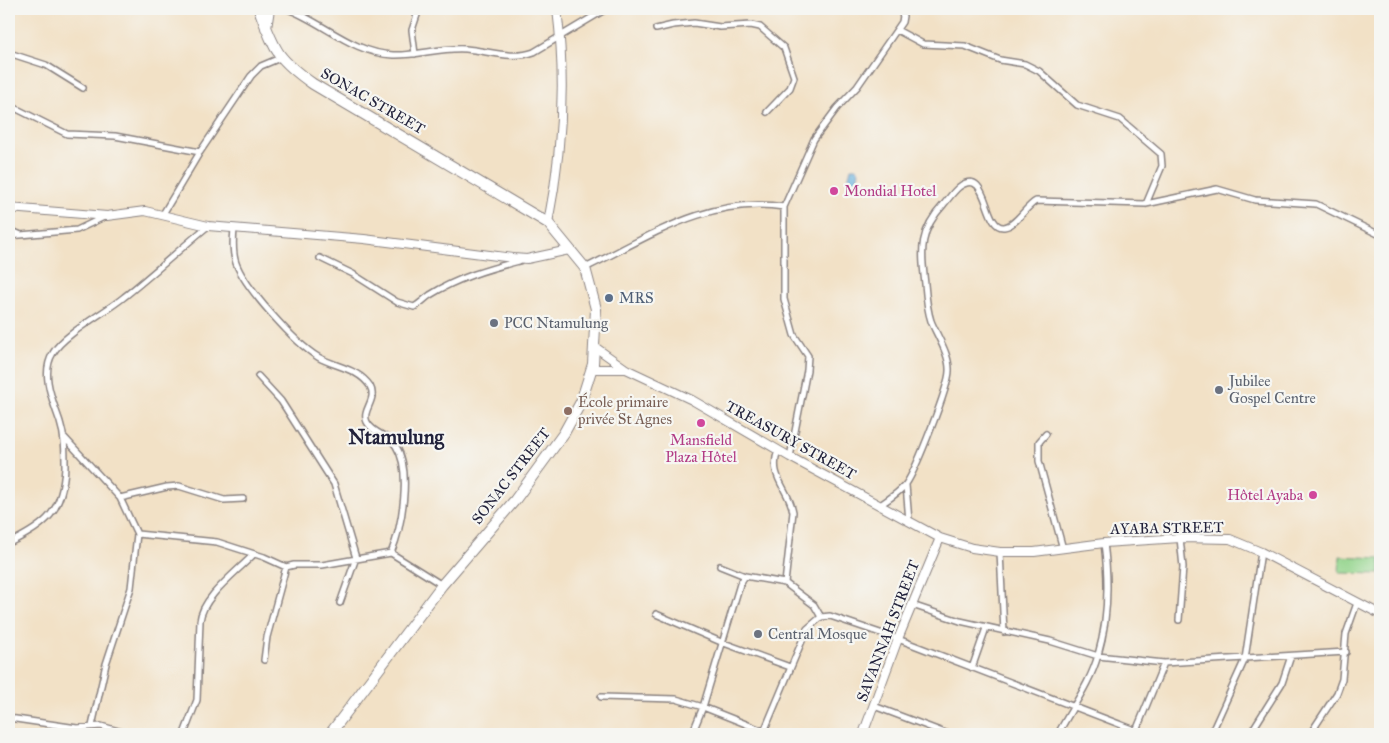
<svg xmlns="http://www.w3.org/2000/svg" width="1389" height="743" font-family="'IM FELL Great Primer',serif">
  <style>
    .green { fill: #93d48b; stroke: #5a7b63 }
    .water { fill: #62aedb; stroke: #42688b }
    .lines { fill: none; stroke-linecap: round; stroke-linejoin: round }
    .street-casing { stroke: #8a8280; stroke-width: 8 }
    .secondary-casing { stroke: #8a8280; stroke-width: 10 }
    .highway-casing { stroke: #8a8280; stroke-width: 12 }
    .street { stroke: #fff; stroke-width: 5 }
    .secondary { stroke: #fff; stroke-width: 8 }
    .highway { stroke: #fff; stroke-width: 10 }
    .hotel-dot { fill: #d1479c; stroke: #f6f6f2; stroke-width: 2 }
    .service-dot { fill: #5c6f8a; stroke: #f6f6f2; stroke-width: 2 }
    .worship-dot { fill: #6b7280; stroke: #f6f6f2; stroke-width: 2 }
    .education-dot { fill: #8d6e63; stroke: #f6f6f2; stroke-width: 2 }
    .labels { text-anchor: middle; stroke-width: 4.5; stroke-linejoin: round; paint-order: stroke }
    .street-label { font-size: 15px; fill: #22223b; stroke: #f6f6f2 }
    .hotel-label { font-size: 15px; fill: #b23c85; stroke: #f6f6f2; text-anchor: start }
    .service-label { font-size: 15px; fill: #4e5e75; stroke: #f6f6f2; text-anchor: start }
    .worship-label { font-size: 15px; fill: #5b616d; stroke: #f6f6f2; text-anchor: start }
    .education-label { font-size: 15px; fill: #785e54; stroke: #f6f6f2; text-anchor: start }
    .district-label { font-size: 20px; font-weight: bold; fill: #22223b; stroke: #f6f6f2 }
  </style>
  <rect width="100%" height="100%" fill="#f6f6f2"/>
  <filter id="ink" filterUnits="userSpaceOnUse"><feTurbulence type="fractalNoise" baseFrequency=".02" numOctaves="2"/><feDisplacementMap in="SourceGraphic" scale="10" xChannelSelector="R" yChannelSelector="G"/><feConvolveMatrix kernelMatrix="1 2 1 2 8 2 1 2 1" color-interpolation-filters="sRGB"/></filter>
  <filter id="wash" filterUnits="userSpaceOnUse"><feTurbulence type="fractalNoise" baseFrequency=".0096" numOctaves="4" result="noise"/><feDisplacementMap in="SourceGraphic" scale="20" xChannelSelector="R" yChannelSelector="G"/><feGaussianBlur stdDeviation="1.12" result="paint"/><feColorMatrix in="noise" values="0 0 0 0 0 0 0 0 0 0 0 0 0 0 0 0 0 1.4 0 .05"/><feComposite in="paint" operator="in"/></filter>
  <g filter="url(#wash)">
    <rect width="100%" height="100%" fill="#f2e1c6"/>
    <path class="green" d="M 1340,556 L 1380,558 L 1380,574 L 1339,573 Z"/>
    <path class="water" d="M 851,168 L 856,168 L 859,171 L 856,187 L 852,189 L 847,184 Z"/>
  </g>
  <g filter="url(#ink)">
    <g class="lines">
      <g class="street-casing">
        <path id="street" d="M 288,9 C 324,23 353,53 393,55 C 418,56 441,47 466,49 C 489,51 513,60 534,52 L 606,9
          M 656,29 L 673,25 L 694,23 L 720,27 L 751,25 L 760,27 L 784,48 L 794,77 L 790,88 L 767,112
          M 897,30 L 923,44 L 965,46 L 1000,60 L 1025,64 L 1039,71 L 1077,105 L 1120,119 L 1161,154 L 1162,166 L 1146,204
          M 9,53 L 46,65 L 83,88
          M 415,54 L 412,30 L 419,9
          M 9,105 L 67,134 L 115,136 L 200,152
          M 163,214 L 200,152 L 251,76 L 261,66 L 280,58
          M 9,230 L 19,234
          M 9,236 L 77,230 L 106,216
          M 320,258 L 353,274 L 397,302 L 414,307 C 420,304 424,299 430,295 C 457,278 488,269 519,261
          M 585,268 C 649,237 710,195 784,207
          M 258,376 L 281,401 L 334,484 L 356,558 L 340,603
          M 1046,434 L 1039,442 L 1039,461 L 1063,549
          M 64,437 L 120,498 L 137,534 L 131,588 L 106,664 L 92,726
          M 778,450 C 768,478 789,488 793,512 L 785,583 L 814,605 L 821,617
          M 790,457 L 807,370 L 808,356 L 794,335 L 784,299 L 784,207 L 814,139 L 837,108 L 857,87 L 902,22 L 903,16 L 899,9
          M 906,485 L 909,521
          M 120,498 L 167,487 L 179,486 L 224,500 L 243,499
          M 880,505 C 889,499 900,492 906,484 C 916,470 949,386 949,371 C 950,355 937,336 931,321 C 927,309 926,296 925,284 C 921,249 919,231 944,204 C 949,198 954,191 959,187 C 989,165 983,229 1004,227 C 1016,226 1025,207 1036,201 L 1146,204 L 1217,189 L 1255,200 L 1316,204 L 1380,235
          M 137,534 L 217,542 L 264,557 L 286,567 L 294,565 L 322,565 L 391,553 C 402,527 412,471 396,446 C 389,435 373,434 367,422 C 361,410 378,400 370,386 C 358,368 335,367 318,357 C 295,343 245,288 236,263 C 232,252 233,240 234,229
          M 9,543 C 47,525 63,511 65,467 C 65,452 65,437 60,422 C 53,401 40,374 53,353 C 64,334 106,312 124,297 C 153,274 180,249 208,226
          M 1000,552 L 1004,632
          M 391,553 L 442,585
          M 720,566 L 745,576
          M 912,605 L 960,621 L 1050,641 L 1098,656 L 1164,663 L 1346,652
          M 656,614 L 721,642 L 790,667
          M 1179,620 L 1183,567 L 1180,538
          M 264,660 L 267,637 L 286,567
          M 972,668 L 986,628
          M 601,697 L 676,699 L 703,707 L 771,734
          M 874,706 L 948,734
          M 9,718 L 77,728 L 101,726 L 129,734
          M 1136,731 L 1164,663
          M 184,734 L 197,700 L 200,621 C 202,597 237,572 254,554
          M 692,734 L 703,707 L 740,584 L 745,576 L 785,583
          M 763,734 L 807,629 L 821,617 L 830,616 L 898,639 L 1145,734
          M 1058,734 C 1071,709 1091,682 1098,655 C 1109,617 1109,581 1104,543
          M 1211,734 L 1245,659 L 1261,552
          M 1250,734 L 1282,683 L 1291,656
          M 1310,734 L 1337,693 L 1342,679 L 1346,634 L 1357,603"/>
      </g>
      <g class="secondary-casing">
        <path id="secondary" d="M 9,208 L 107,216 L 145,211 L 208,226 L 364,239 L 513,258 L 527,259 L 569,250
          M 548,223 C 562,152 566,81 557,9
          M 595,347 L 626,369 L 692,400 L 790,457 L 940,538 L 972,548 L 1000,552 L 1034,552 L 1104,543 L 1180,538 L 1230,539 L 1261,552 L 1380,614
          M 592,369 L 626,369
          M 863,734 L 898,639 L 940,538"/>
      </g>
      <g class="highway-casing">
        <path id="highway" d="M 259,9 C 275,50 275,57 313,84 L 548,223 L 585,268 L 596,309 L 593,364 L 581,402 L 564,433 L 515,500 L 442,585 L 330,734
          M 266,28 L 269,9"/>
      </g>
      <use href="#street" class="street"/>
      <use href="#secondary" class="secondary"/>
      <use href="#highway" class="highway"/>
    </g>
  </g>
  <g class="hotel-dot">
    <circle cx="834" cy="191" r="5"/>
    <circle cx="701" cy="423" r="5"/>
    <circle cx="1313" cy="495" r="5"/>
  </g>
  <circle class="service-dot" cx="609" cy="298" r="5"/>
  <g class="worship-dot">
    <circle cx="494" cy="323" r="5"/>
    <circle cx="1219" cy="390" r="5"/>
    <circle cx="758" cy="634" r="5"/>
  </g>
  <circle class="education-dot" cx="568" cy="411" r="5"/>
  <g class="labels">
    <g class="street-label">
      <text transform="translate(373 101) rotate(30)" y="5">SONAC STREET</text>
      <text transform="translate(791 440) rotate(29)" y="5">TREASURY STREET</text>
      <text transform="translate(511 476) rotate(-52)" y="5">SONAC STREET</text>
      <text transform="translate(1167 528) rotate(-1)" y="5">AYABA STREET</text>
      <text transform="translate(888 631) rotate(-69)" y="5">SAVANNAH STREET</text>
    </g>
    <g class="hotel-label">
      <text x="844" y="196">Mondial Hotel</text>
      <text x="701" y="445" text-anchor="middle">Mansfield<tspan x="701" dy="17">Plaza Hôtel</tspan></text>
      <text x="1303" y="500" text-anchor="end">Hôtel Ayaba</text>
    </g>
    <g class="service-label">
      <text x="619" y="303">MRS</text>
    </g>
    <g class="worship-label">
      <text x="504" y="328">PCC Ntamulung</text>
      <text x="1229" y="386">Jubilee<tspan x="1229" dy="17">Gospel Centre</tspan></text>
      <text x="768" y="639">Central Mosque</text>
    </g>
    <g class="education-label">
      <text x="578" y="407">École primaire<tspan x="578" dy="17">privée St Agnes</tspan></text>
    </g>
    <g class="district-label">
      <text x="396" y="444">Ntamulung</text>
    </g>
  </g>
  <rect width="1389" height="743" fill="none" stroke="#f6f6f2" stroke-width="30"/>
</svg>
